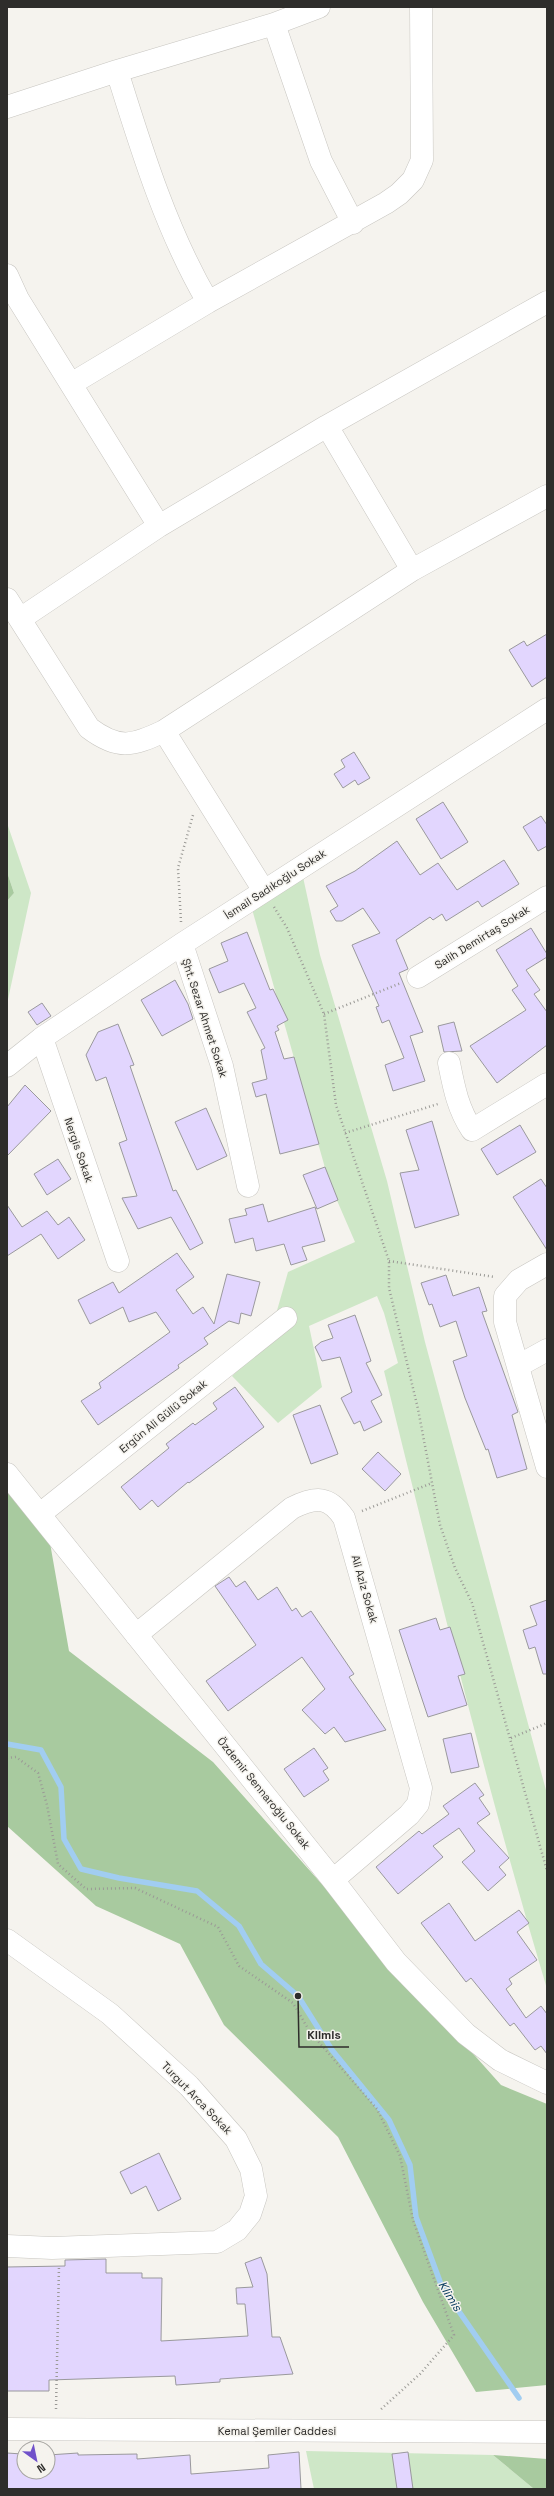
<svg xmlns="http://www.w3.org/2000/svg" width="554" height="2496" font-family="'Space Grotesk',sans-serif">
  <style>
    .green { fill: #cee7c7 }
    .forest { fill: #a8ca9f }
    .lines { fill: none; stroke-linecap: round; stroke-linejoin: round }
    .stream { stroke: #a1cdf1; stroke-width: 5.5 }
    .building { fill: #e2d6fe; stroke: #9a999d }
    .minor-casing { stroke: #c8c6c1; stroke-width: 23 }
    .major-casing { stroke: #c8c6c1; stroke-width: 23 }
    .path { stroke: #9b9a96; stroke-width: 2.5; stroke-dasharray: 1 3; stroke-linecap: butt }
    .minor { stroke: #fff; stroke-width: 22 }
    .major { stroke: #fff; stroke-width: 22 }
    .labels { text-anchor: middle; stroke-width: 3; stroke-linejoin: round; paint-order: stroke }
    .street-label { font-size: 11px; fill: #2e2d2b; stroke: #f5f3ee }
    .water-label { font-size: 12px; font-style: italic; fill: #063a5d; stroke: #f5f3ee }
    .leader { fill: none; stroke: #2e2d2b; stroke-width: 1.5 }
    .callout-dot { fill: #2e2d2b; stroke: #f5f3ee; stroke-width: 1.5 }
    .callout-label { font-size: 12px; text-anchor: middle; font-weight: bold; fill: #2e2d2b; stroke: #f5f3ee; stroke-width: 3; stroke-linejoin: round; paint-order: stroke }
  </style>
  <rect width="100%" height="100%" fill="#f5f3ee"/>
  <path class="green" d="M 7,823 L 31,893 L 7,1004 L 7,901 L 14,893 L 7,872 Z
    M 303,877 L 320,955 L 387,1181 L 425,1342 L 547,1794 L 547,1989 C 486,1785 435,1578 384,1371 L 398,1363 L 384,1313 L 377,1296 L 309,1326 L 322,1387 L 278,1423 L 232,1376 L 268,1342 L 288,1272 L 355,1242 L 329,1182 L 252,909 Z
    M 306,2451 L 493,2455 L 534,2489 L 314,2489 Z"/>
  <path class="forest" d="M 7,872 L 14,893 L 7,901 Z
    M 7,1491 L 50,1543 L 69,1651 L 213,1762 L 501,2085 L 547,2104 L 547,2385 L 476,2392 L 423,2302 L 338,2137 L 224,2025 L 180,1944 L 96,1906 L 7,1826 Z
    M 493,2455 L 547,2459 L 547,2489 L 534,2489 Z"/>
  <g class="lines">
    <path class="stream" d="M 7,1744 L 41,1750 L 61,1787 L 64,1839 L 81,1869 L 119,1878 L 197,1891 L 239,1926 L 261,1964 L 298,1996 L 332,2050 L 389,2120 L 410,2165 L 416,2217 L 442,2287 L 519,2398"/>
  </g>
  <path class="building" d="M 547,634 L 547,677 L 532,687 L 509,650 L 524,641 L 527,646 Z
    M 354,752 L 370,778 L 358,785 L 355,780 L 343,788 L 334,774 L 345,767 L 341,760 Z
    M 443,802 L 468,842 L 441,859 L 416,819 Z
    M 541,816 L 547,825 L 547,846 L 538,851 L 523,827 Z
    M 397,841 L 420,875 L 438,863 L 457,890 L 504,860 L 519,884 L 482,907 L 478,901 L 446,921 L 442,914 L 433,920 L 430,917 L 396,940 L 408,969 L 399,973 L 423,1032 L 410,1036 L 425,1081 L 393,1091 L 385,1065 L 404,1058 L 389,1020 L 382,1023 L 376,1007 L 379,1006 L 352,945 L 380,933 L 363,908 L 342,921 L 336,921 L 330,911 L 338,906 L 326,886 L 355,871 Z
    M 531,928 L 547,954 L 547,957 L 526,970 L 540,990 L 534,994 L 547,1012 L 547,1045 L 497,1083 L 470,1046 L 526,1010 L 512,990 L 518,986 L 496,950 Z
    M 247,932 L 270,990 L 273,989 L 288,1020 L 277,1026 L 279,1030 L 275,1032 L 284,1059 L 294,1057 L 319,1144 L 280,1154 L 266,1094 L 256,1097 L 252,1083 L 267,1079 L 261,1050 L 265,1048 L 247,1012 L 256,1008 L 244,983 L 219,993 L 209,969 L 228,961 L 221,943 Z
    M 175,980 L 188,1004 L 193,1019 L 162,1036 L 141,1000 Z
    M 42,1003 L 51,1016 L 37,1025 L 28,1012 Z
    M 454,1022 L 462,1051 L 444,1052 L 438,1026 Z
    M 118,1024 L 134,1065 L 130,1066 L 173,1191 L 176,1190 L 203,1243 L 190,1250 L 171,1217 L 138,1229 L 122,1198 L 137,1196 L 119,1143 L 127,1140 L 106,1077 L 96,1081 L 86,1055 L 98,1032 Z
    M 25,1085 L 51,1111 L 7,1156 L 7,1107 Z
    M 206,1108 L 227,1156 L 197,1170 L 175,1122 Z
    M 432,1121 L 459,1215 L 415,1228 L 400,1173 L 419,1170 L 406,1130 Z
    M 520,1125 L 536,1152 L 497,1175 L 481,1149 Z
    M 58,1159 L 71,1179 L 47,1195 L 34,1174 Z
    M 325,1167 L 338,1200 L 317,1209 L 303,1175 Z
    M 541,1179 L 547,1188 L 547,1250 L 513,1197 Z
    M 263,1204 L 268,1222 L 315,1207 L 325,1241 L 302,1247 L 307,1260 L 291,1265 L 284,1244 L 256,1251 L 253,1238 L 235,1243 L 229,1219 L 247,1215 L 245,1209 Z
    M 7,1205 L 22,1227 L 47,1211 L 58,1225 L 69,1217 L 85,1240 L 58,1259 L 41,1234 L 7,1256 Z
    M 177,1253 L 194,1277 L 176,1290 L 193,1314 L 203,1307 L 214,1324 L 227,1274 L 260,1282 L 251,1316 L 241,1313 L 239,1324 L 229,1321 L 204,1338 L 208,1344 L 178,1365 L 179,1368 L 98,1425 L 81,1401 L 101,1388 L 99,1383 L 170,1332 L 156,1312 L 129,1322 L 123,1307 L 90,1324 L 78,1300 L 113,1282 L 119,1293 Z
    M 446,1275 L 453,1296 L 479,1287 L 487,1311 L 482,1312 L 518,1412 L 512,1415 L 527,1469 L 497,1478 L 488,1449 L 486,1450 L 465,1398 L 453,1361 L 467,1356 L 456,1321 L 440,1327 L 432,1304 L 429,1305 L 421,1283 Z
    M 355,1315 L 371,1361 L 366,1363 L 382,1395 L 371,1401 L 382,1422 L 364,1431 L 360,1421 L 354,1424 L 341,1398 L 352,1392 L 340,1357 L 322,1361 L 315,1347 L 321,1342 L 333,1338 L 328,1325 Z
    M 235,1387 L 264,1427 L 189,1483 L 188,1482 L 158,1507 L 152,1500 L 140,1510 L 121,1487 L 169,1448 L 166,1444 L 193,1423 L 195,1425 L 217,1409 L 213,1403 Z
    M 320,1405 L 338,1454 L 311,1464 L 293,1415 Z
    M 378,1452 L 401,1474 L 385,1491 L 362,1469 Z
    M 229,1577 L 236,1587 L 245,1581 L 258,1600 L 277,1587 L 292,1611 L 296,1608 L 302,1617 L 311,1611 L 354,1674 L 349,1677 L 386,1730 L 345,1742 L 334,1727 L 325,1734 L 302,1710 L 325,1689 L 302,1657 L 228,1711 L 206,1681 L 256,1645 L 215,1586 Z
    M 547,1600 L 547,1674 L 543,1674 L 535,1647 L 529,1649 L 523,1630 L 537,1625 L 530,1606 Z
    M 436,1618 L 440,1630 L 450,1627 L 465,1674 L 458,1676 L 467,1705 L 428,1717 L 399,1630 Z
    M 471,1733 L 479,1767 L 451,1773 L 443,1739 Z
    M 314,1748 L 328,1768 L 323,1771 L 329,1780 L 304,1797 L 284,1769 Z
    M 475,1783 L 484,1795 L 479,1798 L 490,1814 L 477,1823 L 509,1858 L 499,1867 L 506,1875 L 488,1891 L 462,1862 L 475,1851 L 459,1828 L 433,1846 L 443,1857 L 398,1894 L 376,1867 L 419,1831 L 422,1834 L 449,1814 L 443,1806 Z
    M 449,1903 L 475,1941 L 519,1910 L 529,1923 L 517,1932 L 537,1960 L 509,1979 L 512,1984 L 506,1989 L 526,2018 L 541,2006 L 547,2014 L 547,2054 L 541,2046 L 535,2050 L 514,2023 L 510,2026 L 471,1978 L 466,1982 L 421,1923 Z
    M 159,2153 L 181,2199 L 158,2211 L 146,2186 L 131,2194 L 120,2172 Z
    M 261,2257 L 267,2274 L 272,2337 L 280,2337 L 293,2374 L 220,2379 L 220,2382 L 176,2385 L 175,2376 L 49,2380 L 49,2391 L 7,2391 L 7,2267 L 65,2266 L 65,2260 L 106,2259 L 106,2273 L 142,2273 L 142,2278 L 162,2278 L 161,2341 L 248,2336 L 245,2304 L 237,2304 L 236,2288 L 253,2287 L 245,2263 Z
    M 299,2452 L 301,2489 L 7,2489 L 7,2453 L 22,2454 L 24,2472 L 48,2472 L 48,2455 L 78,2453 L 78,2455 L 137,2454 L 137,2459 L 190,2455 L 191,2474 L 269,2468 L 268,2455 Z
    M 408,2452 L 413,2489 L 397,2489 L 392,2454 Z"/>
  <g class="lines">
    <g class="minor-casing">
      <path id="minor" d="M 274,24 L 321,161 L 353,223
        M 117,71 C 142,151 166,230 208,302
        M 7,107 L 117,71 L 274,24 L 319,7
        M 7,275 L 18,299 L 159,526
        M 71,384 L 208,302 L 386,203 L 399,194 L 413,180 L 422,160 L 421,7
        M 327,426 L 412,570
        M 7,599 L 89,728 C 118,750 133,746 164,731 L 412,570 L 547,496
        M 20,619 L 159,526 L 327,426 L 547,302
        M 164,731 L 264,891
        M 182,944 L 222,1066 L 248,1186
        M 418,977 L 547,897
        M 42,1038 L 118,1261
        M 449,1063 C 454,1088 458,1109 472,1130 L 547,1084
        M 7,1066 L 42,1038 L 182,944 L 547,709
        M 547,1264 L 519,1280 L 505,1296 L 505,1322 L 547,1467
        M 518,1366 L 547,1350
        M 7,1474 L 333,1880 L 396,1962 L 466,2034 L 500,2060 L 547,2083
        M 40,1514 L 286,1318
        M 136,1635 L 292,1508 C 316,1496 329,1496 344,1518 L 421,1788 L 418,1804 L 409,1815 L 333,1880
        M 7,1940 L 110,2014 L 189,2086 L 236,2139 L 251,2169 L 256,2196 L 250,2214 L 237,2230 L 217,2242 L 52,2248 L 7,2246"/>
    </g>
    <g class="major-casing">
      <path id="major" d="M 7,2429 L 547,2432"/>
    </g>
    <path class="path" d="M 274,907 L 287,928 L 324,1014 L 336,1105 L 389,1261 L 389,1288 L 418,1409 L 440,1525 L 455,1568 L 472,1603 L 547,1871
      M 181,922 L 178,868 L 193,815
      M 324,1014 L 401,983
      M 345,1133 L 438,1104
      M 389,1261 L 495,1277
      M 362,1511 L 432,1483
      M 511,1738 L 547,1723
      M 7,1758 L 16,1757 L 38,1773 L 47,1805 L 58,1864 L 86,1889 L 135,1888 L 218,1927 L 239,1966 L 293,2003 L 310,2032 L 377,2109 L 400,2156 L 413,2220 L 454,2335 L 420,2374 L 379,2411
      M 56,2409 L 59,2266"/>
    <use href="#minor" class="minor"/>
    <use href="#major" class="major"/>
  </g>
  <g class="labels">
    <g class="street-label">
      <text transform="translate(275 884) rotate(-33)" y="4">İsmail Sadıkoğlu Sokak</text>
      <text transform="translate(482 937) rotate(-32)" y="4">Salih Demirtaş Sokak</text>
      <text transform="translate(205 1018) rotate(72)" y="4">Şht. Sezar Ahmet Sokak</text>
      <text transform="translate(79 1150) rotate(71)" y="4">Nergis Sokak</text>
      <text transform="translate(163 1416) rotate(-39)" y="4">Ergün Ali Güllü Sokak</text>
      <text transform="translate(365 1589) rotate(74)" y="4">Ali Aziz Sokak</text>
      <text transform="translate(264 1793) rotate(51)" y="4">Özdemir Sennaroğlu Sokak</text>
      <text transform="translate(197 2098) rotate(46)" y="4">Turgut Arca Sokak</text>
      <text x="277" y="2435">Kemal Şemiler Caddesi</text>
    </g>
    <g class="water-label">
      <text transform="translate(450 2296) rotate(58)" y="4">Klimis</text>
    </g>
  </g>
  <path class="leader" d="M298 1996L299 2047H349"/>
  <circle class="callout-dot" cx="298" cy="1996" r="4"/>
  <g class="callout-label">
    <text x="324" y="2039">Klimis</text>
  </g>
  <rect width="554" height="2496" fill="none" stroke="#2e2d2b" stroke-width="16"/>
  <g transform="translate(36 2460) rotate(147)"><circle r="19" fill="#f5f3ee" stroke="#a5a4a0"/>
  <path d="M0-3L7 15L0 10L-7 15Z" fill="#7051ca"/>
  <text y="-6" font-size="11" font-weight="bold" text-anchor="middle" fill="#2e2d2b">N</text>
  </g>
</svg>
